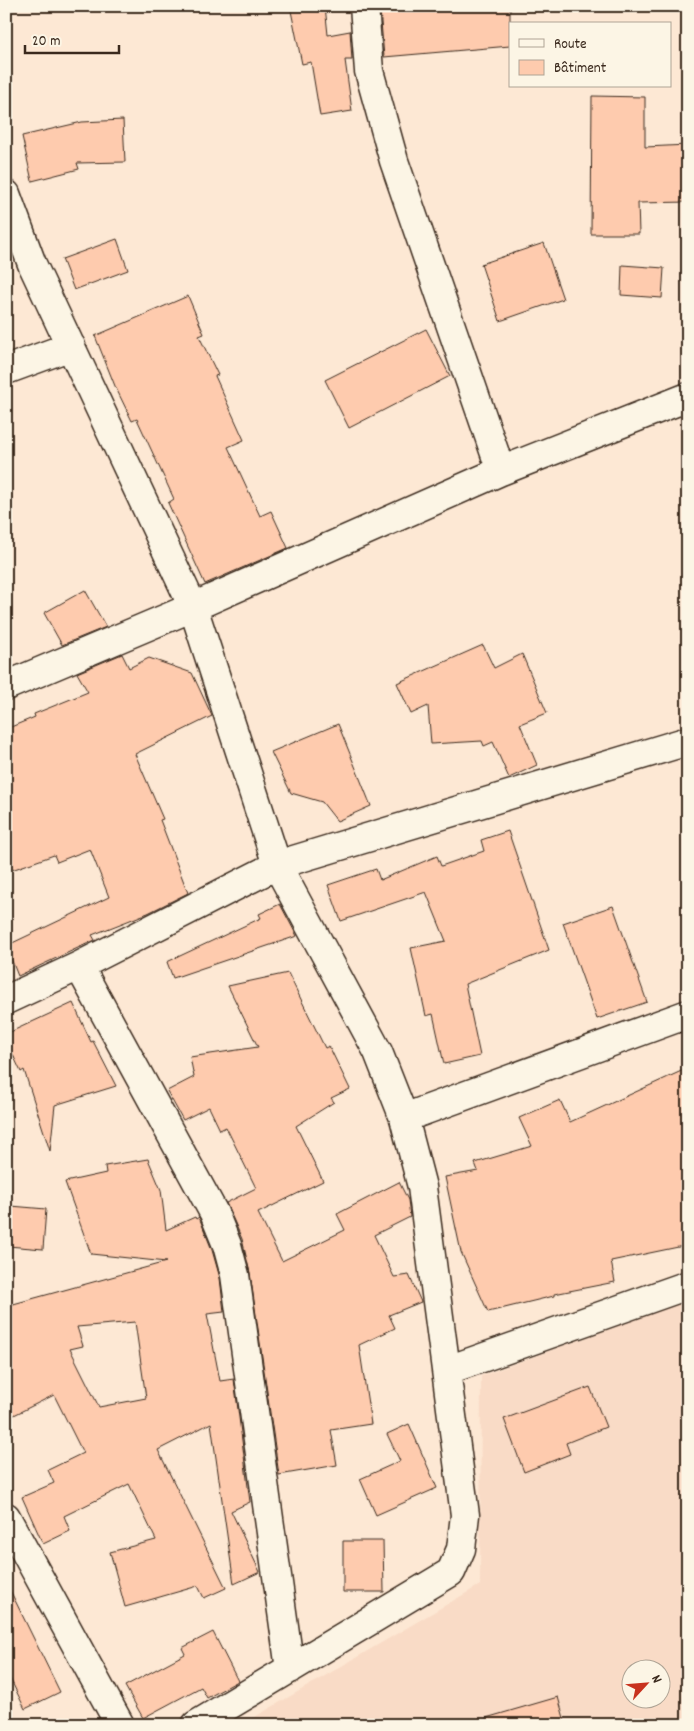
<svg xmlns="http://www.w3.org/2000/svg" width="694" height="1731" font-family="Dekko,sans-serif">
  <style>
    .built { fill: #f9dbc6; fill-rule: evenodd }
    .building { fill: #fecbae; stroke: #3b2a1e; fill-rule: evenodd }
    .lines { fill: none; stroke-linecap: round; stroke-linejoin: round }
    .street-casing { stroke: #3b2a1e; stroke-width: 31 }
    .street { stroke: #fcf5e5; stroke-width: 28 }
  </style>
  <rect width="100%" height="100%" fill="#fde8d4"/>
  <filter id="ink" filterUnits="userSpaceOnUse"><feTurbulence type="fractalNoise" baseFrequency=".02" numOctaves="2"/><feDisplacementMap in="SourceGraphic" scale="10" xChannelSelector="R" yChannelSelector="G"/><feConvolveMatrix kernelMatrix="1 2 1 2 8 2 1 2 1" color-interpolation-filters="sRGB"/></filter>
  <g filter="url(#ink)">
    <path class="built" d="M 688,1300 L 688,1725 L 241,1725 L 480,1585 L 481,1376 ZM 632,1668 L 662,1668 L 662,1698 L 632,1698 Z"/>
    <path class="building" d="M 290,6 L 325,6 L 328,35 L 350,31 L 352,60 L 345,60 L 352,111 L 320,116 L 311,62 L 302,64 Z
      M 418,6 L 510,6 L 510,46 L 384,57 L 380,10 Z
      M 592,96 L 645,97 L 645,147 L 688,145 L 688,202 L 638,203 L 639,234 L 591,234 Z
      M 123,120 L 125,162 L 77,163 L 79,169 L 32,181 L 22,136 L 82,122 Z
      M 117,239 L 128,270 L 74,290 L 62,259 Z
      M 544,243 L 563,299 L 500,321 L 481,264 Z
      M 622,265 L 664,268 L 662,298 L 621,295 Z
      M 188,296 L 204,334 L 199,336 L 218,375 L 215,376 L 244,440 L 228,447 L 260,516 L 271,511 L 288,548 L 205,584 L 168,503 L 174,499 L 137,419 L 132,421 L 115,386 L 95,336 Z
      M 426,329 L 450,376 L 349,428 L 325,380 Z
      M 85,590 L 106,627 L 62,645 L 44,613 Z
      M 483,645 L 494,668 L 522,654 L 547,713 L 520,724 L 537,765 L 509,778 L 493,742 L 484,746 L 482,741 L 431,744 L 428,706 L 411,714 L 397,683 Z
      M 122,654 L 129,668 L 149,658 L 192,673 L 212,716 L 135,754 L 163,819 L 160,820 L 188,893 L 148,913 L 92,935 L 95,940 L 18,976 L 6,946 L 109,897 L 90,849 L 57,862 L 54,855 L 6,872 L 6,729 L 35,717 L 34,714 L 88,692 L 77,673 Z
      M 338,724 L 371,806 L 337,821 L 322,802 L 291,793 L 271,752 Z
      M 508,831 L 549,950 L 465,984 L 480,1056 L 444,1064 L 433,1014 L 426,1016 L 411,948 L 446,941 L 426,892 L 341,921 L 328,885 L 376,869 L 380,880 L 437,856 L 441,866 L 484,851 L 481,840 Z
      M 280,904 L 297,936 L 173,978 L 167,962 L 261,918 L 259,914 Z
      M 613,906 L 647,1002 L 597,1019 L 563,923 Z
      M 288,973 L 325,1048 L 329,1046 L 350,1089 L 331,1098 L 334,1102 L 296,1126 L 323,1181 L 258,1213 L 282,1261 L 345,1230 L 337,1214 L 399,1182 L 408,1200 L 410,1217 L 374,1235 L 394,1277 L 409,1275 L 421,1302 L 389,1315 L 395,1328 L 359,1345 L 371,1424 L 331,1430 L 337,1465 L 279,1475 L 250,1273 L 242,1239 L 226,1203 L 256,1188 L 226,1127 L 220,1130 L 209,1107 L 183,1120 L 167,1091 L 194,1077 L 190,1057 L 258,1047 L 228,986 Z
      M 73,1003 L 91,1042 L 93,1041 L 116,1086 L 55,1105 L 50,1151 L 24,1070 L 21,1072 L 6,1040 L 6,1034 Z
      M 688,1068 L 688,1245 L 611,1261 L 615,1282 L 554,1294 L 554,1296 L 488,1312 L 461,1252 L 445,1177 L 478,1171 L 475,1163 L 532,1146 L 519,1118 L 560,1100 L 570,1122 Z
      M 148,1159 L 161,1190 L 166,1230 L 195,1217 L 196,1219 L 199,1217 L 212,1250 L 220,1278 L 224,1312 L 207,1314 L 220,1381 L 234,1379 L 250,1502 L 231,1511 L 260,1572 L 234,1584 L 211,1423 L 158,1450 L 226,1588 L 204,1598 L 198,1586 L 125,1607 L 110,1552 L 156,1540 L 129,1484 L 64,1516 L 70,1531 L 43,1544 L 22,1497 L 54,1483 L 48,1470 L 83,1453 L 54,1395 L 6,1419 L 6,1306 L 166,1262 L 91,1254 L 65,1182 L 106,1173 L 105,1166 ZM 135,1322 L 146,1398 L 99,1407 L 70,1349 L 83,1346 L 77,1327 Z
      M 11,1206 L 46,1209 L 43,1249 L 8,1246 Z
      M 590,1387 L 606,1427 L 566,1443 L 570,1454 L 524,1472 L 504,1419 Z
      M 409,1424 L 437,1488 L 376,1515 L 360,1479 L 400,1461 L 387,1434 Z
      M 343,1541 L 383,1541 L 384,1592 L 343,1592 Z
      M 6,1582 L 60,1692 L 25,1709 L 6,1670 Z
      M 213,1632 L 238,1681 L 207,1698 L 201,1687 L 143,1718 L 125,1686 L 185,1654 L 182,1648 Z
      M 558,1697 L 566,1725 L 487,1725 L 486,1718 Z"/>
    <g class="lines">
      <g class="street-casing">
        <path id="street" d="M 364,6 L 369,71 L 394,161 L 501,471
          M 6,194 L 32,264 L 193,607 L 277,865 L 378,1052 L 404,1118 L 422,1187 L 465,1515 L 461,1549 L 451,1572 L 196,1725
          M 6,370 L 71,346
          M 6,686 L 193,607 L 501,471 L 688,397
          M 79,966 L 214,1213 L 227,1245 L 235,1275 L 290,1669
          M 6,1000 L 79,966 L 277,865 L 688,741
          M 404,1118 L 688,1014
          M 448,1370 L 688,1285
          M 6,1517 L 120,1725"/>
      </g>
      <use href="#street" class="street"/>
    </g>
  </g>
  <rect width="694" height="1731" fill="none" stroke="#fcf5e5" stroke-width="25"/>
  <rect x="12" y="12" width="669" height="1706" fill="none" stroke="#3b2a1e" stroke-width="2" filter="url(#ink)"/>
  <rect x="509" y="22" width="162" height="65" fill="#fcf5e5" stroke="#afa495"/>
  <rect x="519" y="39" width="25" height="8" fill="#fcf5e5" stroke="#afa495"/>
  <text x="554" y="48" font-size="15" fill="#3b2a1e">Route</text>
  <rect x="519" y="60" width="25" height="15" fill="#fecbae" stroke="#afa495"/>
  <text x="554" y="72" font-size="15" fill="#3b2a1e">Bâtiment</text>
  <g transform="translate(646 1684) rotate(64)"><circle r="24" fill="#fcf5e5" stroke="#afa495"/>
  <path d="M0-4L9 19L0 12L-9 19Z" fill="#c8321e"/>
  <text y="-8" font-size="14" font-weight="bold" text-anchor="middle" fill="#3b2a1e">N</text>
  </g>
  <path d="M25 45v8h94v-8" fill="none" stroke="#3b2a1e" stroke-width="2.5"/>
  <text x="32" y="45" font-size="15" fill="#3b2a1e" stroke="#fcf5e5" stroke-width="4" paint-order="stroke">20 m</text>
</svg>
